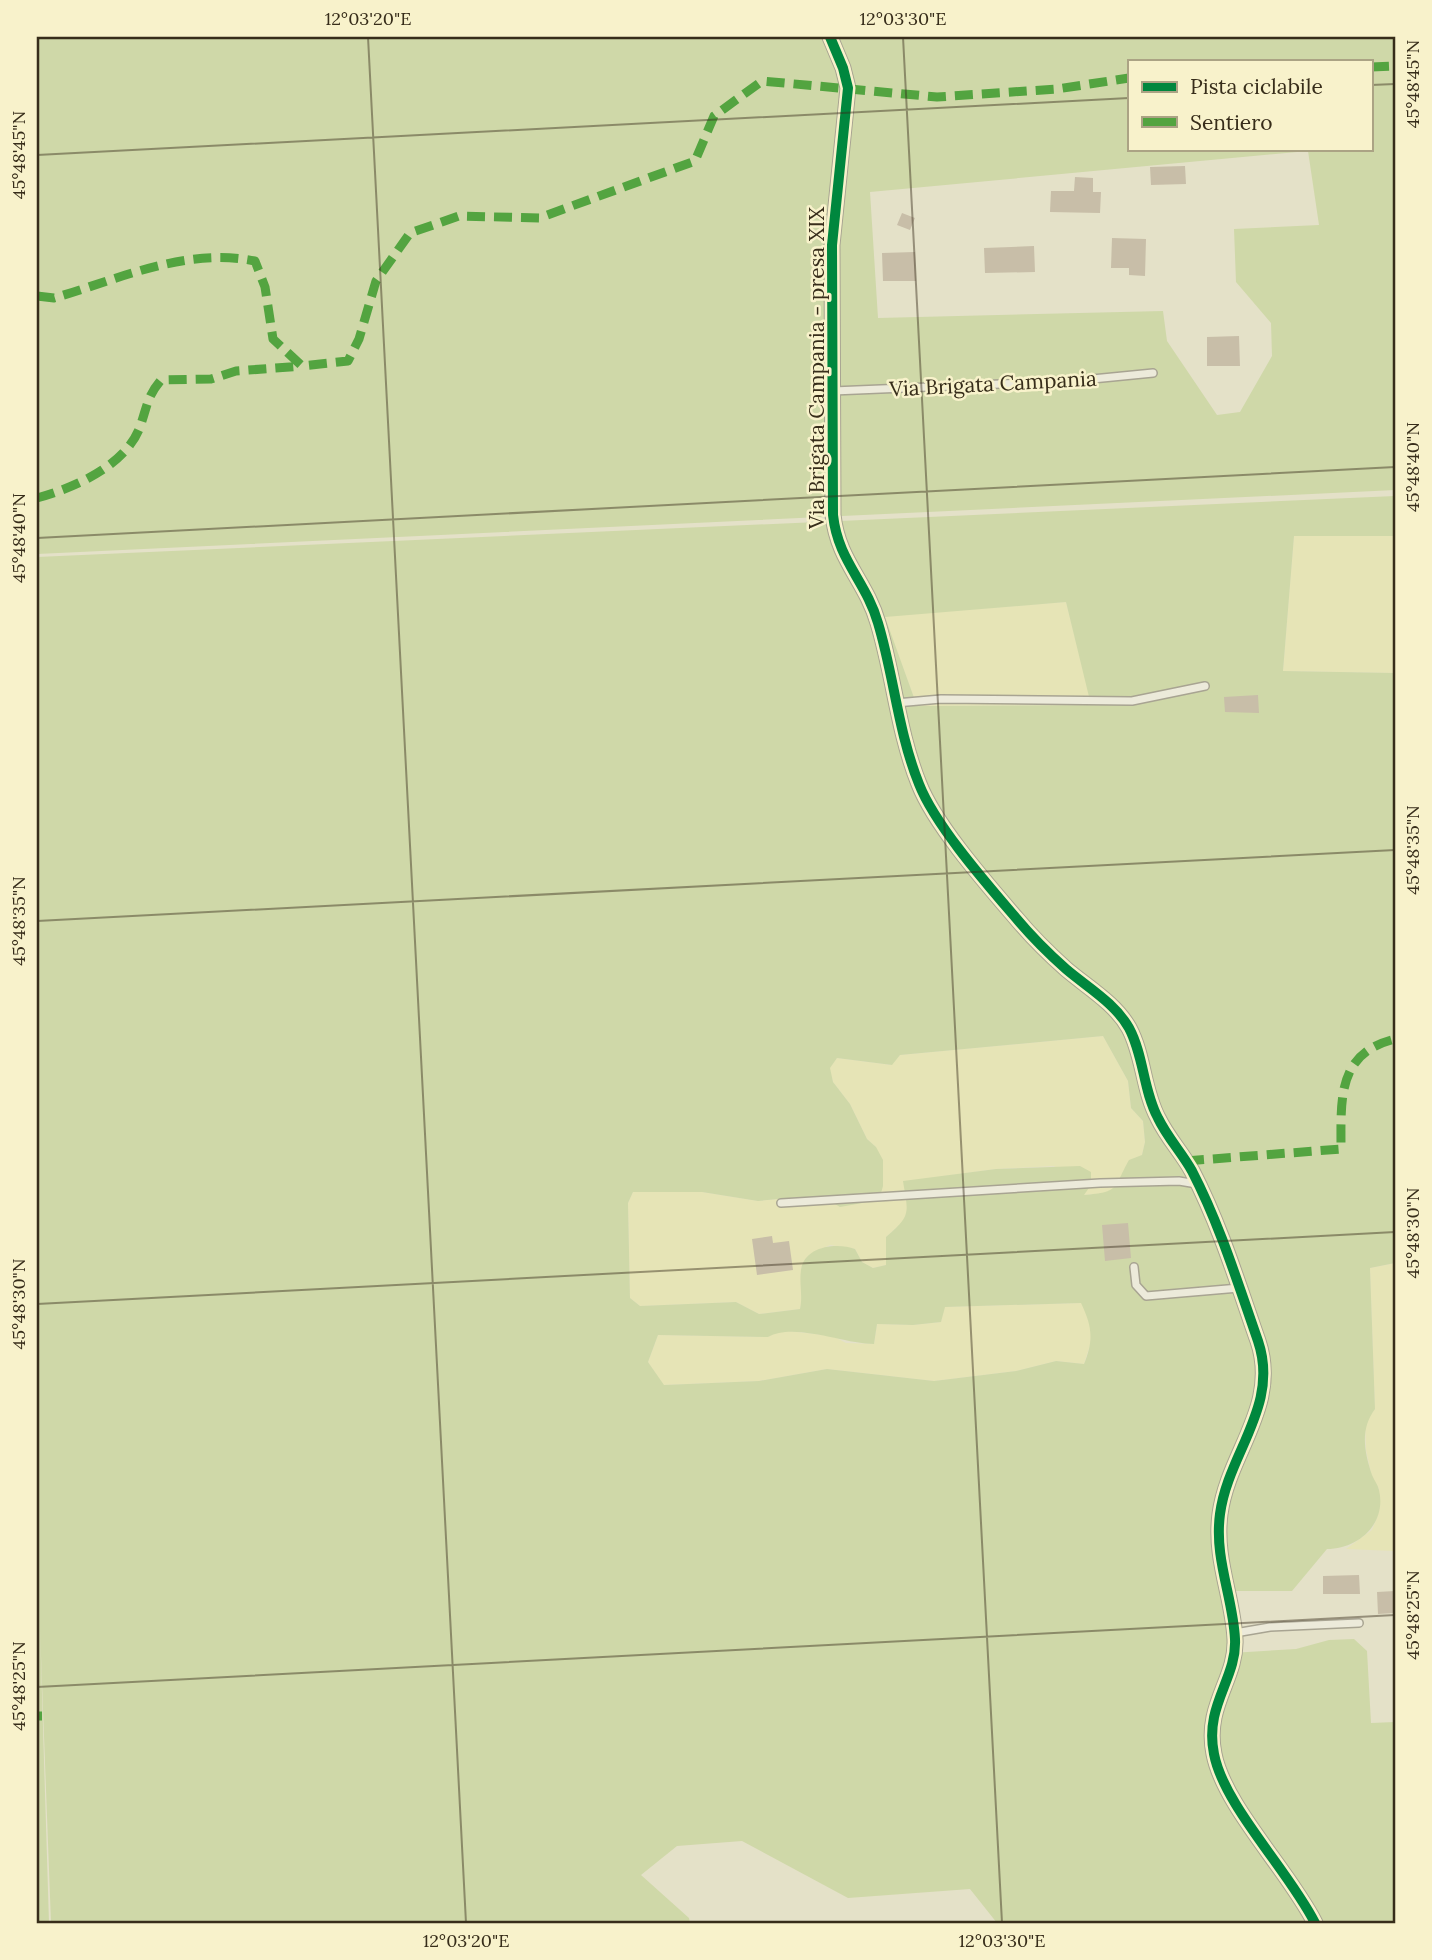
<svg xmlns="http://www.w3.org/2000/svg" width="1432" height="1960" font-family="Lora,serif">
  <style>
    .farmland { fill: #e6e4b6 }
    .green { fill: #cfd8a8; fill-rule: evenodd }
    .building { fill: #c8bea8 }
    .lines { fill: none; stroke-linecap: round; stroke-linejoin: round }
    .service-casing { stroke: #a8a492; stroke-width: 10 }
    .minor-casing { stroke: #a8a492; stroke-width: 17 }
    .service { stroke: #eceada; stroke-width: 7 }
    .minor { stroke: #eceada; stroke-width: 14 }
    .quiet { stroke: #53a440; stroke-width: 9; stroke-dasharray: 18 9; stroke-linecap: butt }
    .cycleway-casing { stroke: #f8f2cb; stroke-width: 15 }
    .cycleway { stroke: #00873e; stroke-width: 10 }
    .ticks { fill: none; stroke: #372d1a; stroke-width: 2; stroke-opacity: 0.45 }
    .labels { text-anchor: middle; stroke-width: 5; stroke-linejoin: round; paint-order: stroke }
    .street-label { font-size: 21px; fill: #372d1a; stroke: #f8f2cb }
    .neatline { fill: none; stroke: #372d1a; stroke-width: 2.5 }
    .ticks-label { font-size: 18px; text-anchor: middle; fill: #372d1a }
  </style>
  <rect width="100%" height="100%" fill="#e4e1c8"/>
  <path class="farmland" d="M 1294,535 L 1395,536 L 1395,673 L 1283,671 Z
    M 1066,602 L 1092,705 L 917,706 L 884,616 Z
    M 1103,1036 L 1128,1081 L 1131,1108 L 1143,1121 L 1145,1142 L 1142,1155 L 1110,1193 L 1084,1195 L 1054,1166 L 996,1169 L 944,1176 L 905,1194 L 908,1207 L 905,1220 L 886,1237 L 886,1265 L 873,1268 L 862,1262 L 855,1249 L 830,1245 L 808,1256 L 801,1268 L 803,1296 L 800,1309 L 759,1314 L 736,1302 L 640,1306 L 630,1298 L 628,1203 L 633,1192 L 702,1192 L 758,1201 L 800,1197 L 828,1200 L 876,1147 L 867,1139 L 850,1104 L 833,1082 L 829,1068 L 837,1058 L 891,1065 L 900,1055 Z
    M 1395,1263 L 1395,1551 L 1346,1549 L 1372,1530 L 1378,1515 L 1379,1489 L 1372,1478 L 1366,1450 L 1365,1422 L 1375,1409 L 1370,1268 Z
    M 1082,1303 L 1092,1326 L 1092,1339 L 1084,1364 L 1056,1361 L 1016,1371 L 934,1381 L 827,1369 L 759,1381 L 663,1385 L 648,1362 L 658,1335 L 768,1337 L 779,1330 L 833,1336 L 846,1343 L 874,1344 L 877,1324 L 913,1325 L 941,1322 L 944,1307 Z"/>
  <path class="green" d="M 37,37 L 1395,37 L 1395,490 L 37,554 ZM 1129,61 L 1371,61 L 1371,149 L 1129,149 ZM 1308,151 L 1319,225 L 1234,229 L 1236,282 L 1271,323 L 1272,356 L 1240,412 L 1217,415 L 1167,341 L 1163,311 L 878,318 L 870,192 Z
    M 1395,496 L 1395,536 L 1294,536 L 1283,671 L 1395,673 L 1395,1263 L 1370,1268 L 1375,1409 C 1360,1429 1364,1451 1372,1475 C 1374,1480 1378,1485 1379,1490 C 1387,1524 1358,1549 1327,1549 L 1292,1591 L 1230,1591 L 1231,1653 L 1296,1649 L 1329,1640 L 1354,1639 L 1367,1651 L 1371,1723 L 1395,1722 L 1395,1923 L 997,1923 L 970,1889 L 848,1898 L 742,1841 L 677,1846 L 641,1875 L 689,1918 L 690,1923 L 51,1923 L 40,1629 L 49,1923 L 37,1923 L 37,557 ZM 1066,602 L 1091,705 L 917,706 L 885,617 ZM 1103,1036 L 1128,1081 L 1131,1108 L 1143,1121 L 1145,1142 L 1142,1155 L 1129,1160 C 1113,1188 1121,1192 1084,1195 L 1091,1185 L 1091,1172 L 1080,1166 L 996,1169 L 903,1181 C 908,1213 912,1215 886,1237 L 886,1265 L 873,1268 L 862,1262 L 855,1249 C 837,1242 804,1246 801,1270 C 799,1284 803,1295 800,1309 L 759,1314 L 736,1302 L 640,1306 L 630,1298 L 628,1203 L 633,1192 L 702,1192 L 758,1201 L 800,1197 L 828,1200 L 840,1207 L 879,1200 L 883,1186 L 883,1160 L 876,1147 L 867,1139 L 850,1104 L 833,1082 L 830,1068 L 837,1058 L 892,1065 L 900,1055 ZM 1081,1303 C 1092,1326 1094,1340 1084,1364 L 1056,1361 L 1016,1371 L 934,1381 L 827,1369 L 759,1381 L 664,1385 L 648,1362 L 658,1335 L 768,1337 C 794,1322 844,1344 874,1344 L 877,1324 L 913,1325 L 941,1322 L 945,1307 Z"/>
  <path class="building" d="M 1185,166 L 1186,184 L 1151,185 L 1150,167 Z
    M 1075,177 L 1093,178 L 1093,192 L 1101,192 L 1100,213 L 1050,212 L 1051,191 L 1074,191 Z
    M 902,213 L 915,218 L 910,230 L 897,225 Z
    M 1112,238 L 1146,239 L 1145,276 L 1129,275 L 1129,268 L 1111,268 Z
    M 1034,246 L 1035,272 L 985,273 L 984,248 Z
    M 915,252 L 916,281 L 883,281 L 882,253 Z
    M 1239,336 L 1240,366 L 1207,366 L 1207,337 Z
    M 1258,695 L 1259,713 L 1225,712 L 1224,697 Z
    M 1128,1223 L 1131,1258 L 1105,1261 L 1102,1225 Z
    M 772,1236 L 773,1243 L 789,1241 L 793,1270 L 757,1275 L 752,1239 Z
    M 1359,1575 L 1360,1594 L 1323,1594 L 1323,1576 Z
    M 1395,1591 L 1395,1613 L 1378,1614 L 1377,1592 Z"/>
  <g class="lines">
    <g class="service-casing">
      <path id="service" d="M 833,391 L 1072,381 L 1153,373
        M 896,703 L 941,699 L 1132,701 L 1205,686
        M 781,1203 L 1100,1183 L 1179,1181 L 1197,1184
        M 1134,1267 L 1136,1285 L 1146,1296 L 1239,1288
        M 1235,1633 L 1270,1627 L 1359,1623"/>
    </g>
    <g class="minor-casing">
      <path id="minor" d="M 830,37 L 843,68 L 848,88 L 832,245 L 833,515 C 838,561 866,581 878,623 C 894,676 898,732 919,784 C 935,825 986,883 1016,918 C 1031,936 1048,953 1066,969 C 1087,987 1115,1003 1129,1028 C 1144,1056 1143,1090 1158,1118 C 1167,1137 1182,1153 1192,1171 C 1220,1225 1238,1284 1258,1341 C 1280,1406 1228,1453 1220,1514 C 1214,1559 1233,1597 1235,1639 C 1237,1679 1204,1705 1214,1754 C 1224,1806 1289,1871 1315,1923"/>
    </g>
    <use href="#service" class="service"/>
    <use href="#minor" class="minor"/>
    <path class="quiet" d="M 1371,67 L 1395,66
      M 37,296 L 54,298 C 119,279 186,247 255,261 L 265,287 L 273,339 L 302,366 L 348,361 L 359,339 L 376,281 L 410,233 L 459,216 L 539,218 L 695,161 L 714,116 L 762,81 L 937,97 L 1057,89 L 1129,78
      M 37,498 C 74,488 128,465 141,424 C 147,406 148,395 161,380 L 211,379 L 236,371 L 302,366
      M 1186,1161 L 1341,1149 C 1341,1099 1337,1053 1395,1039
      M 37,1716 L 42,1716"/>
    <g class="cycleway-casing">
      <path id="cycleway" d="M 830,37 L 843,68 L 848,88 L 832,245 L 833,515 C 838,561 866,581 878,623 C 894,676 898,732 919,784 C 935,825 986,883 1016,918 C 1031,936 1048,953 1066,969 C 1087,987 1115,1003 1129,1028 C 1144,1056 1143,1090 1158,1118 C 1167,1137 1182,1153 1192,1171 C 1220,1225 1238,1284 1258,1341 C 1280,1406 1228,1453 1220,1514 C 1214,1559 1233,1597 1235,1639 C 1237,1679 1204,1705 1214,1754 C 1224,1806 1289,1871 1315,1923"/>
    </g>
    <use href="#cycleway" class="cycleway"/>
  </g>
  <path class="ticks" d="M 368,37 L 466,1923M 903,37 L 1002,1923M 1371,85 L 1395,84M 37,155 L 1129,98M 37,538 L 1395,467M 37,921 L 1395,850M 37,1304 L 1395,1232M 37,1687 L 1395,1615"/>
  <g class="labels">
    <g class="street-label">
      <text transform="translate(817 368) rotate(-90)" y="7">Via Brigata Campania - presa XIX</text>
      <text transform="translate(993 384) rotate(-3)" y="7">Via Brigata Campania</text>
    </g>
  </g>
  <rect width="1432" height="1960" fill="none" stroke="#f8f2cb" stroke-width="77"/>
  <rect x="1128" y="60" width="245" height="91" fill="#f8f2cb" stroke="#aba384" stroke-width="2"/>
  <rect x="1142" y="82" width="35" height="10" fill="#00873e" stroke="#aba384" stroke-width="2"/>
  <text x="1190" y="94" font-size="21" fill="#372d1a">Pista ciclabile</text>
  <rect x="1142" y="117" width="35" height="10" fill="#53a440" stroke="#aba384" stroke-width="2"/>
  <text x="1190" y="130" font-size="21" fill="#372d1a">Sentiero</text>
  <rect x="38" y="38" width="1356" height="1884" class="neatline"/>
  <g class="ticks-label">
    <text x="368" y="25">12°03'20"E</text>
    <text x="903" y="25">12°03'30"E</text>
    <text transform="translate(1413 84) rotate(-90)" y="6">45°48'45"N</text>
    <text transform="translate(19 155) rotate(-90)" y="6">45°48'45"N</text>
    <text transform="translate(1413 467) rotate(-90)" y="6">45°48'40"N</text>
    <text transform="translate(19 538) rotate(-90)" y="6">45°48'40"N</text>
    <text transform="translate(1413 850) rotate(-90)" y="6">45°48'35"N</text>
    <text transform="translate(19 921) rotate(-90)" y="6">45°48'35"N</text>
    <text transform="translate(1413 1233) rotate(-90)" y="6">45°48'30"N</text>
    <text transform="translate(19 1304) rotate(-90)" y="6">45°48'30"N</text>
    <text transform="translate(1413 1615) rotate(-90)" y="6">45°48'25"N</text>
    <text transform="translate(19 1686) rotate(-90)" y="6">45°48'25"N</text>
    <text x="466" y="1947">12°03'20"E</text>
    <text x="1002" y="1947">12°03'30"E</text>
  </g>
</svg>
